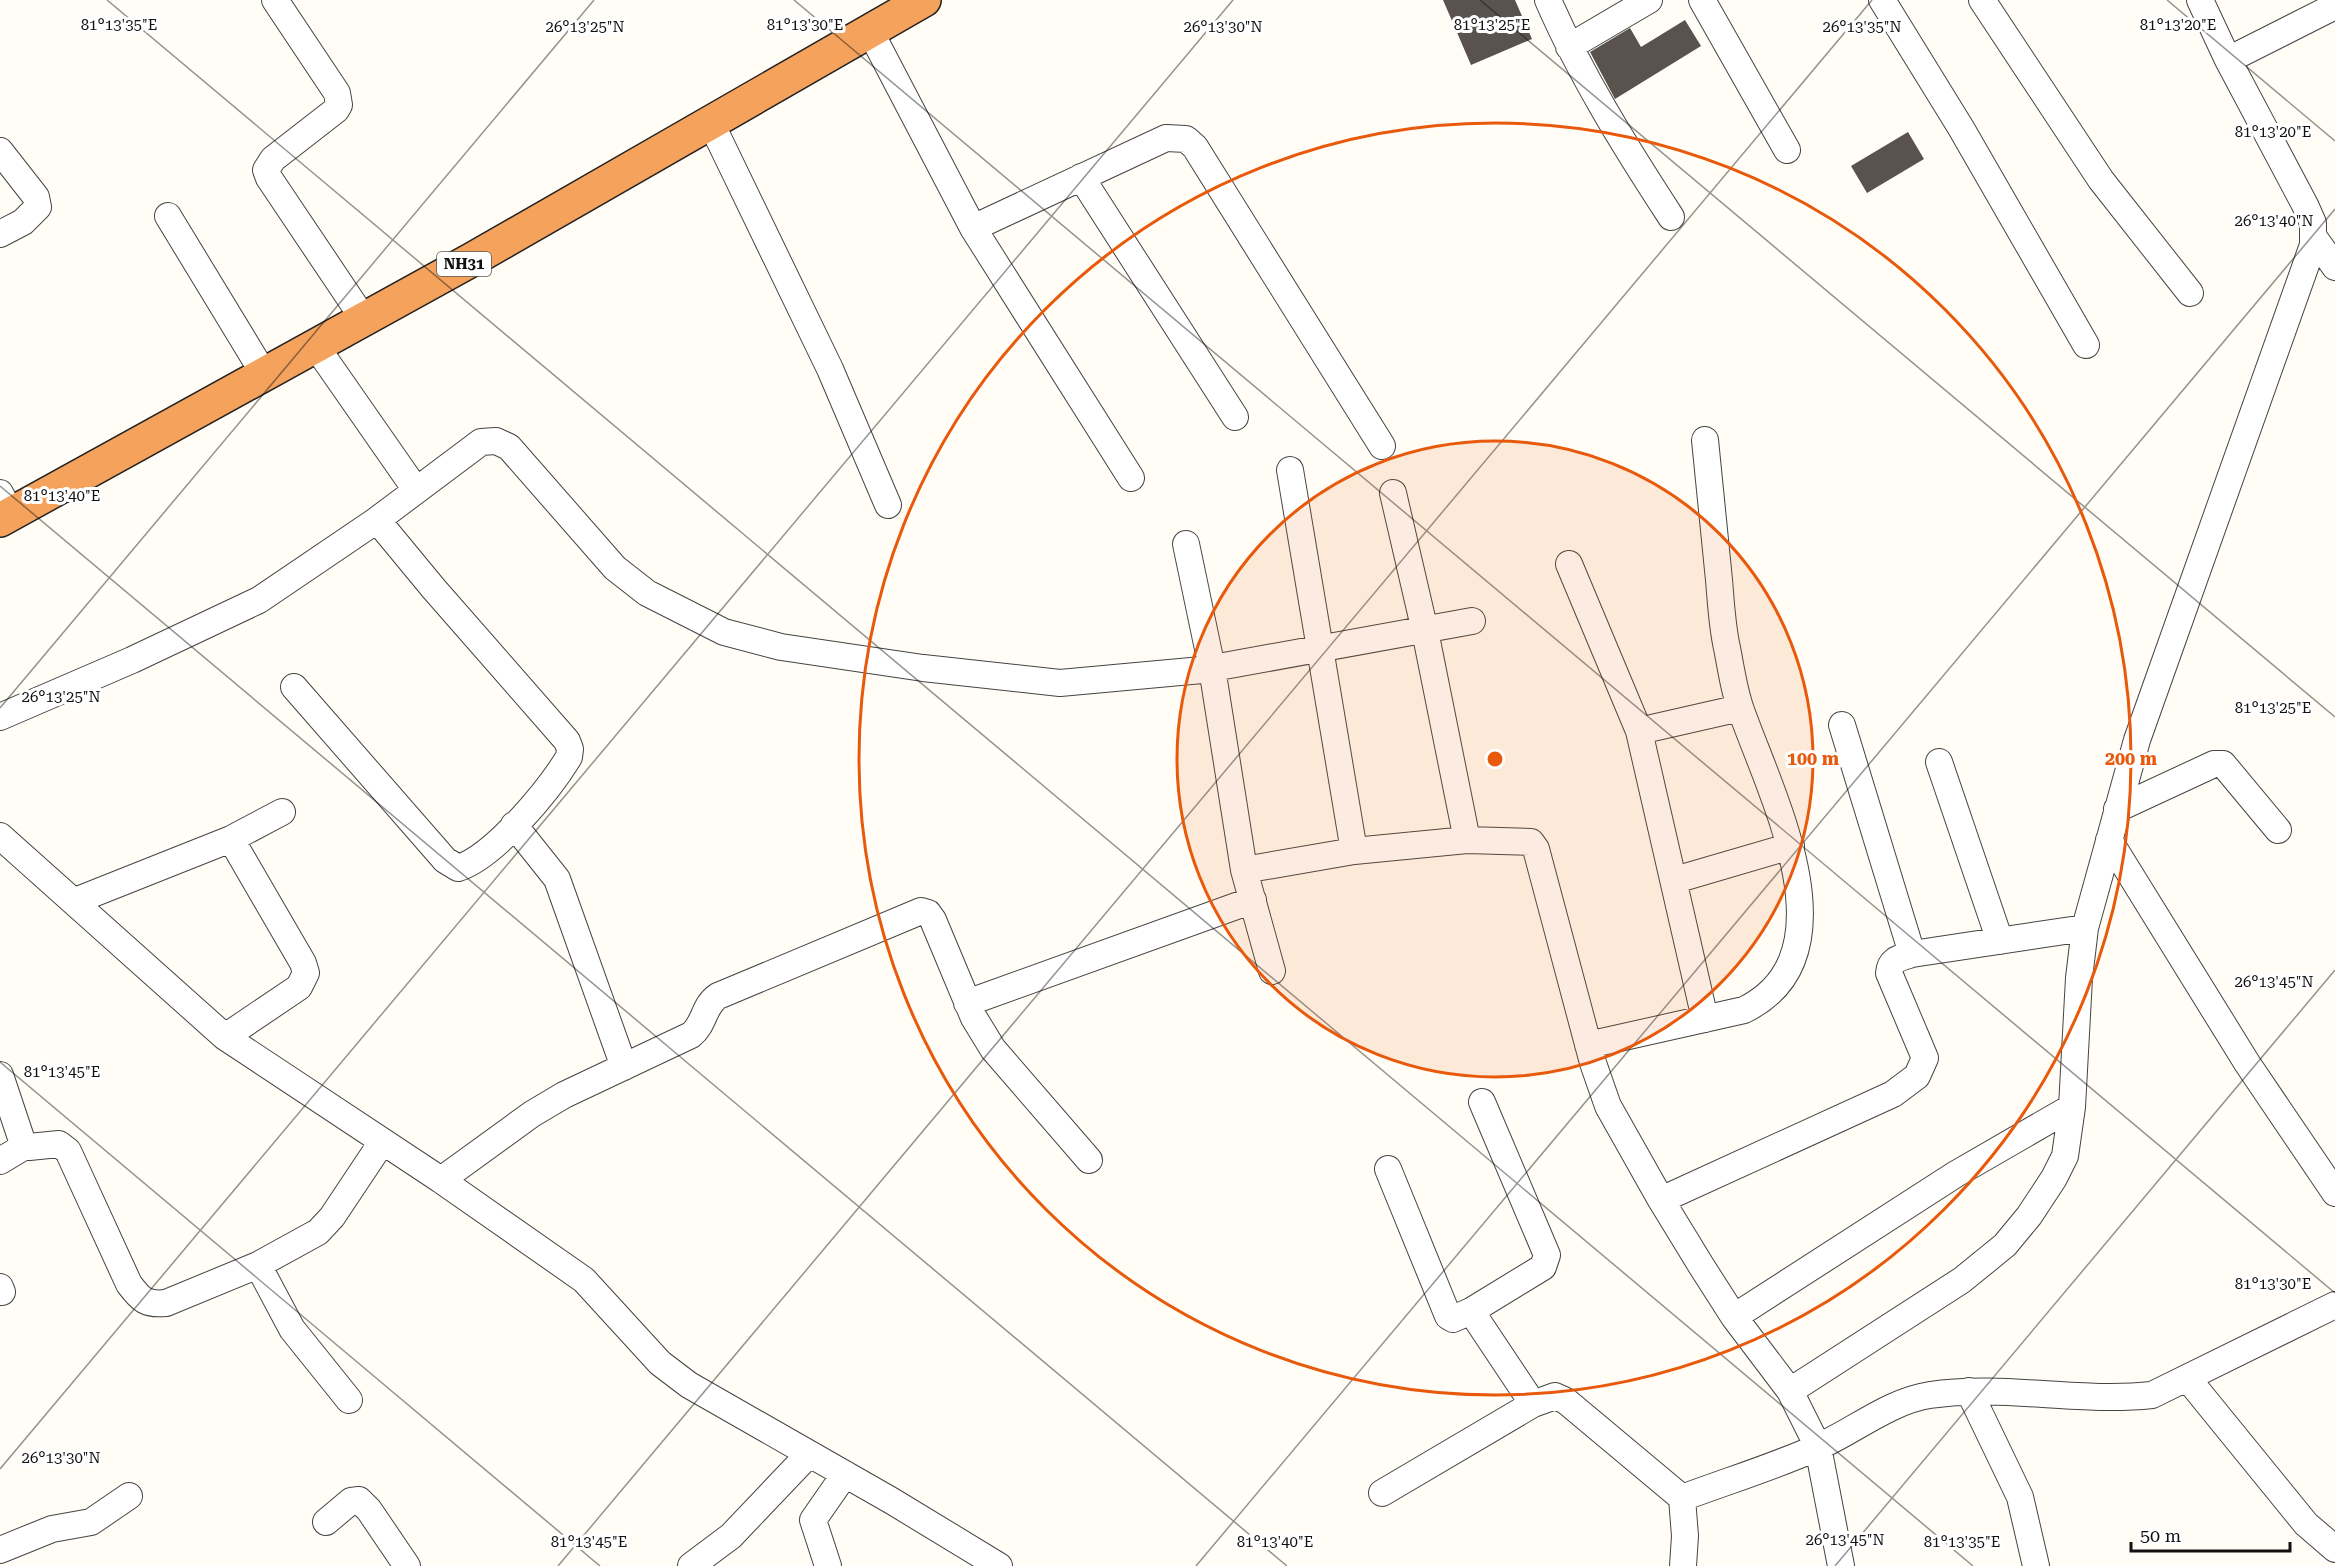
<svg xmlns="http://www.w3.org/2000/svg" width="2335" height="1566" font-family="'Roboto Serif',serif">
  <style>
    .building { fill: #5a524d }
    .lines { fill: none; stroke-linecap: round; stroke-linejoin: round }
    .street-casing { stroke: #444; stroke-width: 28 }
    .highway-casing { stroke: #222; stroke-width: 36 }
    .street { stroke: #fff; stroke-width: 26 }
    .highway { stroke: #f5a25d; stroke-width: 33 }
    .ticks { fill: none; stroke: #111; stroke-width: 1.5; stroke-opacity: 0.45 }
    .ring { fill: none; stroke: #e8590c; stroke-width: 3 }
    .labels { text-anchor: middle; stroke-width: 6; stroke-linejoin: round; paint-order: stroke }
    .shield { fill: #fff; stroke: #585858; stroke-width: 1.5 }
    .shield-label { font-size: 15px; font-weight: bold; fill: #111 }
    .ticks-label { font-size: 15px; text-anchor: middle; fill: #111; stroke: #fff; stroke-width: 6; stroke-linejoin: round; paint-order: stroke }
    .centre { fill: #e8590c; stroke: #fff; stroke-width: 3 }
    .ring-label { font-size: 18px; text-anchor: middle; font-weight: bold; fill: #e8590c; stroke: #fff; stroke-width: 6; stroke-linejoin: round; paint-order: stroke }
  </style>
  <rect width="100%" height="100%" fill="#fffdf5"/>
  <path class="building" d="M 1443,0 L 1515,0 L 1532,39 L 1471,65 Z
    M 1685,20 L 1701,46 L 1615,99 L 1590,52 L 1630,28 L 1641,47 Z
    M 1908,132 L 1924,159 L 1867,193 L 1851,166 Z"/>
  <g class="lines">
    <g class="street-casing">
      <path id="street" d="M 275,0 L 337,93 L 339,105 L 336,110 L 273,159 L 266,170 L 269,178 L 363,318
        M 1548,0 C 1581,76 1626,148 1671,217
        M 1702,0 L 1787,150
        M 1882,0 L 1961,128 L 2086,345
        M 1982,0 L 2101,180 L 2190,293
        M 870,31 L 973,228 L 1131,478
        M 1569,47 L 1649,0
        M 2228,60 L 2335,6
        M 711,123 L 830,369 L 888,505
        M 0,151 L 36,197 L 38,207 L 23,222 L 0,234
        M 1081,177 L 1235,417
        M 168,216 L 264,374
        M 973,228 L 1166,138 L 1186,139 L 1195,147 L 1382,446
        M 2313,236 L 2335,267
        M 315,345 L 416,490
        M 1290,470 L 1354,851
        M 0,493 L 11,514
        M 1393,493 L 1425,631 L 1467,840
        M 1186,544 L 1212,668 L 1244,870 L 1272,971
        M 1569,564 L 1639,731 L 1705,1019
        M 294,687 L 445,860 L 458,868 C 494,857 549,790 569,757 L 570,749 L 567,741 L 434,589 L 377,520
        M 0,717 L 132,660 L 259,600 L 377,520 L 481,442 L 496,441 L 509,447 L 615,568 L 647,593 L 724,632 L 781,647 L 923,668 L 1060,683 L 1202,670 L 1472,621
        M 1842,725 L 1912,954
        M 1639,731 L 1740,708
        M 1939,762 L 2000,941
        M 2117,809 L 2214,764 L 2223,764 L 2278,830
        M 514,825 L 557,879 L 624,1067
        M 0,836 L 225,1037 L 441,1180 L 584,1280 L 660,1363 L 689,1385 L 892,1501 L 999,1566
        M 2109,840 L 2247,1063 L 2335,1193
        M 1244,870 L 1354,851 L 1467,840 L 1531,842 L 1536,849 L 1593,1063 L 1608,1106 L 1661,1200 L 1702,1267 L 1734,1317 L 1790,1391 L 1818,1447 L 1841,1566
        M 1675,880 L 1791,846
        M 75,901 L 231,839 L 282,812
        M 967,1003 L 1253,900
        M 225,1037 L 299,987 L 306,973 L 303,963 L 231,839
        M 1588,1045 L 1744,1010 C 1856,955 1770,793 1741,710 C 1734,691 1731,668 1727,648 C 1722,626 1721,603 1719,580 C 1714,533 1710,487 1705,440
        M 0,1075 L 22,1141 L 29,1147 L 59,1144 L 68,1151 L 129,1284 C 141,1300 146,1305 166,1303 L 258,1265 L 318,1232 L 332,1217 L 382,1142
        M 0,1161 L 25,1146
        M 1388,1169 L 1448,1316 L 1453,1319 L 1471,1311 L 1543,1267 L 1547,1255 L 1482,1102
        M 441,1180 L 532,1114 L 564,1095 L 691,1035 C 705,1024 703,1006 718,996 L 921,911 L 928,913 L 933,920 L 974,1018 L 993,1049 L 1089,1160
        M 1661,1200 L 1893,1094 L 1917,1076 L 1925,1058 L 1889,973 C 1890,959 1900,958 1912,954 L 2085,928
        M 258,1265 L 292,1329 L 349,1400
        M 0,1287 L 2,1292
        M 1471,1311 L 1533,1404
        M 1734,1317 L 1956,1174 L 2072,1107
        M 2188,1379 L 2306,1524 L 2335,1549
        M 1790,1391 L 1962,1280 L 2005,1245 L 2029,1216 L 2054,1178 L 2065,1156 L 2072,1107 L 2079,978 L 2085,928 L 2137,740 L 2313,245 L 2313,223 L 2305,205 L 2228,60 L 2200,0
        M 1969,1391 L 2020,1497 L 2036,1566
        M 1382,1493 L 1533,1404 L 1555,1396 L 1566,1401 L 1682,1498 L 1685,1536 L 1683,1566
        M 1682,1498 C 1727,1481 1774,1467 1818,1447 C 1854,1431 1890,1401 1930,1395 C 2004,1384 2078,1403 2152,1395 L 2335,1305
        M 326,1522 L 351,1501 L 359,1500 L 369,1510 L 407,1566
        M 0,1550 L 52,1529 L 91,1522 L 129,1496
        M 691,1566 L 731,1536 L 809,1454
        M 828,1566 L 813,1520 L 845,1474"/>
    </g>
    <g class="highway-casing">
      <path id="highway" d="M 0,520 L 473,259 L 924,0"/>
    </g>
    <use href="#street" class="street"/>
    <use href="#highway" class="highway"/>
  </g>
  <path class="ticks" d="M 107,0 L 1973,1566M 794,0 L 2335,1293M 1480,0 L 2335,717M 2167,0 L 2335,141M 0,486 L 1287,1566M 0,708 L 594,0M 0,1062 L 600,1566M 0,1469 L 1233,0M 558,1566 L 1872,0M 1196,1566 L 2335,209M 1835,1566 L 2335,970"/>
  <circle cx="1495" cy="759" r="318" fill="#e8590c" fill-opacity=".12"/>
  <g class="ring">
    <circle cx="1495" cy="759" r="318"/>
    <circle cx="1495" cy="759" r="636"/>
  </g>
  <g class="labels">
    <rect class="shield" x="437" y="252" width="54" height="24" rx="4.5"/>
    <g class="shield-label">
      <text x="464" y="269">NH31</text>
    </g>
  </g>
  <g class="ticks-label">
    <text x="119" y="30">81°13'35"E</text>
    <text x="805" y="30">81°13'30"E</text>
    <text x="1492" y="30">81°13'25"E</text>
    <text x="2178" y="30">81°13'20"E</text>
    <text x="585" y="32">26°13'25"N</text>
    <text x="1223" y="32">26°13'30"N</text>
    <text x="1862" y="32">26°13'35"N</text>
    <text x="2273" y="137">81°13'20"E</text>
    <text x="2274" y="226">26°13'40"N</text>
    <text x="62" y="501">81°13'40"E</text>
    <text x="61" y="702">26°13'25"N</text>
    <text x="2273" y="713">81°13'25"E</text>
    <text x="2274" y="987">26°13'45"N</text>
    <text x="62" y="1077">81°13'45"E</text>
    <text x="2273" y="1289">81°13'30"E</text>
    <text x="61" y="1463">26°13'30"N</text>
    <text x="1845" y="1545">26°13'45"N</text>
    <text x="589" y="1547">81°13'45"E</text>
    <text x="1275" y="1547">81°13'40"E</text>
    <text x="1962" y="1547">81°13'35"E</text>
  </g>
  <circle cx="1495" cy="759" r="9" class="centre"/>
  <g class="ring-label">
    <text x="1813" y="765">100 m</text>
    <text x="2131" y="765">200 m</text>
  </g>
  <path d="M2131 1542v9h159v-9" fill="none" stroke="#111111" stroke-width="3"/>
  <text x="2140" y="1542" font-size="18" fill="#111111" stroke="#ffffff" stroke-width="4.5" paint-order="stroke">50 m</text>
</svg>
